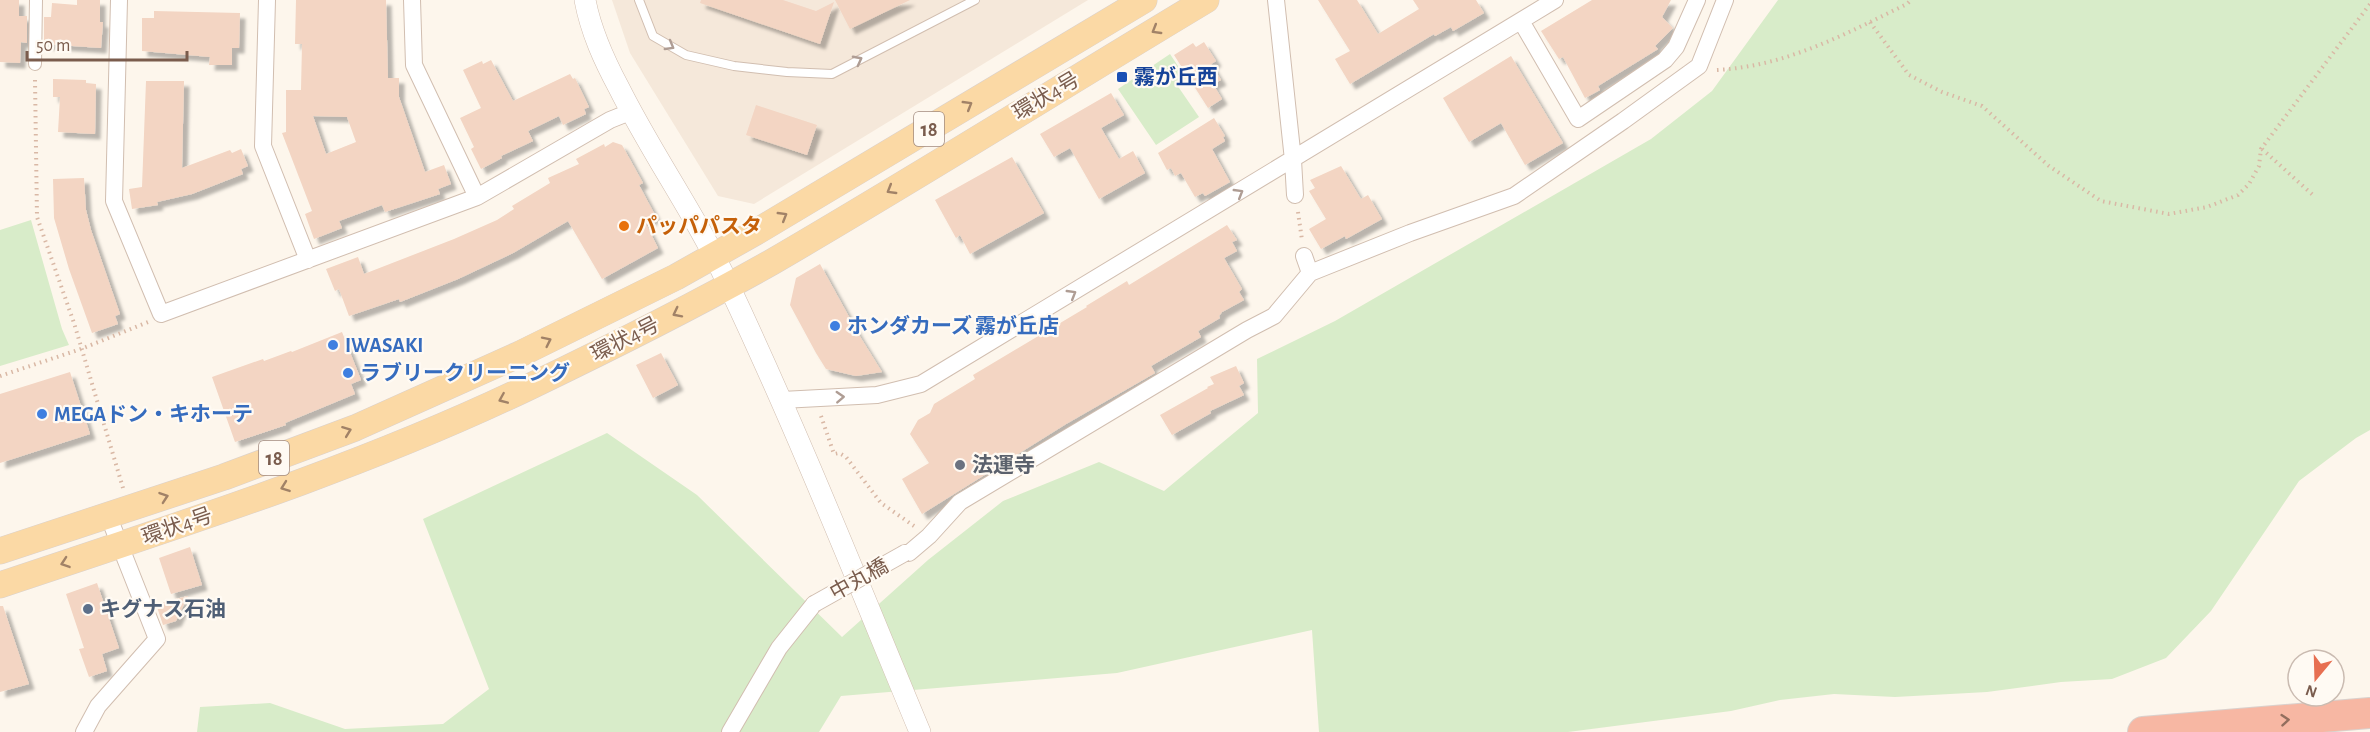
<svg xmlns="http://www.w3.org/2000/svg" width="2370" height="732" font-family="'Alegreya Sans','Noto Sans JP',sans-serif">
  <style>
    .residential { fill: #f5e8da }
    .green { fill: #d8ecc9 }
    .building { fill: #f3d5c3; fill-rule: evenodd; filter: url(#shadow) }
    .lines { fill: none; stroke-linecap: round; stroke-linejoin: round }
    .service-casing { stroke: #d1beb0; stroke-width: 10 }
    .pedestrian-casing { stroke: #d1beb0; stroke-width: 14 }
    .minor-casing { stroke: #d1beb0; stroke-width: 18 }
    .tertiary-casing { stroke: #d1beb0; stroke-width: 22 }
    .primary-casing { stroke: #dad1cd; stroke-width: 27 }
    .motorway-casing { stroke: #dad1cd; stroke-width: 32 }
    .path { stroke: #d9b8a5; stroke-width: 4; stroke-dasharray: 1.5 4.5; stroke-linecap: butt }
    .service { stroke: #fff; stroke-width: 8 }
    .pedestrian { stroke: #fff; stroke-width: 12 }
    .minor { stroke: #fff; stroke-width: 16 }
    .tertiary { stroke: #fff; stroke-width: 21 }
    .primary { stroke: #fbd9a5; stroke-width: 26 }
    .motorway { stroke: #f7b7a3; stroke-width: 30 }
    .minor-bridge-casing { stroke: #d1beb0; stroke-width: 18; stroke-linecap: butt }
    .minor-bridge { stroke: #fff; stroke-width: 16 }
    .oneway { stroke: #a18267 }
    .oneway2 { stroke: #af9d94 }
    .oneway3 { stroke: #936e5e }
    .transit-dot { fill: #1a4fb4; stroke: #fffaf3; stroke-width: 2 }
    .food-dot { fill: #e8710a; stroke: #fffaf3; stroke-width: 2 }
    .shop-dot { fill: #3f7fe0; stroke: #fffaf3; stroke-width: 2 }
    .worship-dot { fill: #6b7280; stroke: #fffaf3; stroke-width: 2 }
    .service-dot { fill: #5c6f8a; stroke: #fffaf3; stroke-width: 2 }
    .labels { text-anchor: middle; stroke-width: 4.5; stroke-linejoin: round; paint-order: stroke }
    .shield { fill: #fffaf3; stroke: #a28b7f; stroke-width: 1.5 }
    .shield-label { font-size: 20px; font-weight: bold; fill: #7a5c4d }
    .transit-label { font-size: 21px; font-weight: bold; fill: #164399; stroke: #fffaf3; text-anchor: start }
    .street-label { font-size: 21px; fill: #7a5c4d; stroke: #fffaf3 }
    .food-label { font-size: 21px; font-weight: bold; fill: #c56008; stroke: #fffaf3; text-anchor: start }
    .shop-label { font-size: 21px; font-weight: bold; fill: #366cbe; stroke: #fffaf3; text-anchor: start }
    .worship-label { font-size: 21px; font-weight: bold; fill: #5b616d; stroke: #fffaf3; text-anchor: start }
    .service-label { font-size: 21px; font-weight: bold; fill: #4e5e75; stroke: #fffaf3; text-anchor: start }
  </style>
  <defs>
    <filter id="shadow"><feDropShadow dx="5.5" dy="5.5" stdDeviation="1.5" flood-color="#0004"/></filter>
  </defs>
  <rect width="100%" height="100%" fill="#fdf6ec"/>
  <path class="residential" d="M 612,0 L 1088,0 L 754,204 L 718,196 L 630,53 Z"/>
  <path class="green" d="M 1778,0 L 2370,0 L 2370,430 L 2356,438 L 2299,481 L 2211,611 L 2166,658 L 2112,679 L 2061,682 L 1987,692 L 1895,697 L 1834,694 L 1780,700 L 1731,711 L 1568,732 L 1319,732 L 1312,630 L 1117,673 L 841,696 L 819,732 L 197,732 L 200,707 L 270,703 L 345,729 L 443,724 L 489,689 L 423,519 L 607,433 L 697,495 L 842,637 L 928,560 L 1003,501 L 1099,462 L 1164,491 L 1258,413 L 1257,359 L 1335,321 L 1651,139 L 1712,91 Z
    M 1170,54 L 1186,78 L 1177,85 L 1199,117 L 1156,145 L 1118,89 Z
    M 31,220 L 62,329 L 69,345 L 0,366 L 0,230 Z"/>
  <path class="building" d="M 0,0 L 19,0 L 19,16 L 27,16 L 27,43 L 21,42 L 20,63 L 0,62 Z
    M 77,0 L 100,0 L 100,22 L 103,22 L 101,48 L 44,44 L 44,17 L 51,17 L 52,3 L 77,5 Z
    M 296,0 L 386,0 L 388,78 L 399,78 L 399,97 L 425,172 L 444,165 L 451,184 L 438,189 L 440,194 L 385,212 L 382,205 L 339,221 L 342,228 L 314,239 L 305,214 L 312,211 L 282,133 L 286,132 L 286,90 L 301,90 L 302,44 L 295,44 ZM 313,116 L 347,117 L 356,142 L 326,154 Z
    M 701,0 L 783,0 L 816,11 L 834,2 L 820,44 L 700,3 Z
    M 835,0 L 910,0 L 850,29 Z
    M 1318,0 L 1357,0 L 1378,34 L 1419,9 L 1413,0 L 1476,0 L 1484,13 L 1453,31 L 1451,27 L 1435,36 L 1434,34 L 1350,84 L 1335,59 L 1350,51 Z
    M 1592,0 L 1671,0 L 1662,17 L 1673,28 L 1655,46 L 1658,49 L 1598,86 L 1600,90 L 1585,98 L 1563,57 L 1559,59 L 1541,31 Z
    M 154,11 L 240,13 L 239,48 L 232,48 L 232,65 L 209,65 L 210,57 L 142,51 L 142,18 L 154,18 Z
    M 1204,42 L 1216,61 L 1211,64 L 1221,80 L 1213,84 L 1222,99 L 1208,108 L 1174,55 L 1193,43 L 1196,47 Z
    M 1511,56 L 1563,143 L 1525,165 L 1501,123 L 1469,142 L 1443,98 Z
    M 491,60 L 513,101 L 570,74 L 573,79 L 575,78 L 589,107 L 584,109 L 586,114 L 563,125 L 559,116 L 528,131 L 533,141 L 501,156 L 502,158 L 481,169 L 471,149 L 474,147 L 460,118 L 481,108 L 463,70 L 482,61 L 483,64 Z
    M 53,79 L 86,80 L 86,83 L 96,84 L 95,134 L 58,132 L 60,97 L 53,97 Z
    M 146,81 L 184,81 L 182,168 L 230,150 L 232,153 L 241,149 L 248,166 L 241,169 L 243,174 L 192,194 L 157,202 L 158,205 L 132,209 L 129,189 L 142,187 Z
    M 1111,93 L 1124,115 L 1101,128 L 1119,159 L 1133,151 L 1145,173 L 1099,199 L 1070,148 L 1054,157 L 1040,134 Z
    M 756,105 L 817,125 L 807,155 L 746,135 Z
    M 1214,118 L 1225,136 L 1223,137 L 1225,141 L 1212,149 L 1230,182 L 1205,196 L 1203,193 L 1195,197 L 1181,173 L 1175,176 L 1171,168 L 1167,170 L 1158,153 Z
    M 613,142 L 622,145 L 643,183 L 639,185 L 655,215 L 646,224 L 658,248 L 602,279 L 568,221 L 513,253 L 458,279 L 400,302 L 399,299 L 349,316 L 339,289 L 335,291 L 326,269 L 358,257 L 364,274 L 454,239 L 497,220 L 514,209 L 512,206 L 550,183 L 548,178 L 579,164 L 576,159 L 604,144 L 605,147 Z
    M 1012,157 L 1044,213 L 970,254 L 960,235 L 956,238 L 935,200 Z
    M 1341,166 L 1361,199 L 1368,195 L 1382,219 L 1346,239 L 1345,236 L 1321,249 L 1309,229 L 1326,219 L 1309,191 L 1315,188 L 1310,180 Z
    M 84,178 L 86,210 L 91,230 L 120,314 L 115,316 L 118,324 L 92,333 L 69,269 L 54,218 L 53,179 Z
    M 1227,225 L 1237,240 L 1232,242 L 1237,251 L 1224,258 L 1242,289 L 1239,292 L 1244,300 L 1222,312 L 1219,316 L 1220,318 L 1198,331 L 1201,337 L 1151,366 L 1155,373 L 1066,424 L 922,514 L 902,479 L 929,463 L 910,434 L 918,420 L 930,413 L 934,404 L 975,379 L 973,375 L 1087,307 L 1086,306 L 1127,281 L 1129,285 Z
    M 820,264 L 859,335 L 882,372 L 856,376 L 826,369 L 816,353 L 790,305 L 796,278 Z
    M 342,332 L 361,380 L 351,384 L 355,394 L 285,423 L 286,425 L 235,442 L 212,377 L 263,359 L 264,361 L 291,351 L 292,352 Z
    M 661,353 L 678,385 L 653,398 L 636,365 Z
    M 1236,366 L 1244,383 L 1239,386 L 1244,395 L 1210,411 L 1211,413 L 1172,435 L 1160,415 L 1208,388 L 1207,387 L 1214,384 L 1210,377 Z
    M 70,372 L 90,434 L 0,463 L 0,394 Z
    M 190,547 L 202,585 L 171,594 L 159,558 Z
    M 97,583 L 119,648 L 102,654 L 107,671 L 89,677 L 79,649 L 84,648 L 66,594 Z
    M 188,596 L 176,621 L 163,625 L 156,604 Z
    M 0,606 L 3,606 L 29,684 L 0,692 Z"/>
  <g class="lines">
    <g class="service-casing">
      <path id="service" d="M 639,0 L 653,36 L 686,55 L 734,66 L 787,72 L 832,74 L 975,0"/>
    </g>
    <g class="pedestrian-casing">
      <path id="pedestrian" d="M 35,64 L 36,0"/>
    </g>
    <g class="minor-casing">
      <path id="minor" d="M 119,0 L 114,201 L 161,314 L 477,197 L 610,120 L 630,112
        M 267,0 L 263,146 L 308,260
        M 412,0 L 414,65 L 477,197
        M 1276,0 L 1293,160 L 1295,195
        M 1521,21 L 1578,119 L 1665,60 L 1676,47 L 1697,0
        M 1304,256 L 1310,273
        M 782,400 L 877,395 L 921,384 L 1555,0
        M 905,553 L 909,553 L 929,536 L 960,502 L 1247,330 L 1274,316 L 1310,273 L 1410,233 L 1514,196 L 1623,121 L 1699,66 L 1725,0
        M 84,732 L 98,706 L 157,639 L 108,515
        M 730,732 L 779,648 L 814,604"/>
    </g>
    <g class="tertiary-casing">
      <path id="tertiary" d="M 585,0 C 591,32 604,60 619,88 C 653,156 697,217 729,286 C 798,432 858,583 920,732"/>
    </g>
    <g class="primary-casing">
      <path id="primary" d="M 0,551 L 224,477 L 355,428 L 520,354 L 676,277 L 756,232 L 1144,0
        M 0,585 C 179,525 361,468 531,386 C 612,347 694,306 772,262 C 918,177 1061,87 1206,0"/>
    </g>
    <g class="motorway-casing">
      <path id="motorway" d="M 2143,732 L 2370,713"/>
    </g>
    <path class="path" d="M 1870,22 L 1909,75 L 1942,92 L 1982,106 L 2049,166 L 2101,201 L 2169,214 L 2207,207 L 2238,195 L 2249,184 L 2259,166 L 2261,149 L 2370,4
      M 1717,70 C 1787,66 1845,34 1907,4 L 1911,0
      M 35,80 L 37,217 L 74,323 L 123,488
      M 2262,149 L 2314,196
      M 1298,212 L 1302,240
      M 0,376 L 81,349 L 148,322
      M 821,416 L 834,454 L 839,453 L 846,457 L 881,503 L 914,526"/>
    <use href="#service" class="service"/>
    <use href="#pedestrian" class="pedestrian"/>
    <use href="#minor" class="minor"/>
    <use href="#tertiary" class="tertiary"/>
    <use href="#primary" class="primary"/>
    <use href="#motorway" class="motorway"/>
    <g class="minor-bridge-casing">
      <path id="minor-bridge" d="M 814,604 L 905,553"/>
    </g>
    <use href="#minor-bridge" class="minor-bridge"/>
  </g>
  <defs><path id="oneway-chevron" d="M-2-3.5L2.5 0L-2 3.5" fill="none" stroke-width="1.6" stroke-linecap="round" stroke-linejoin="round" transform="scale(1.5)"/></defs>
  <g class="oneway">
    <use href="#oneway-chevron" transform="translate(1156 30) rotate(149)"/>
    <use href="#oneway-chevron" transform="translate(968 105) rotate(-31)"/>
    <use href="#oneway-chevron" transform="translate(891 190) rotate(149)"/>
    <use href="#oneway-chevron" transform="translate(783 216) rotate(-31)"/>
    <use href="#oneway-chevron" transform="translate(677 313) rotate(153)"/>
    <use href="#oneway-chevron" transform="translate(547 341) rotate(-26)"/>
    <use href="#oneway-chevron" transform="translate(503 399) rotate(157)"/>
    <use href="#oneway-chevron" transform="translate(347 431) rotate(-21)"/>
    <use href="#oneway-chevron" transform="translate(285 487) rotate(160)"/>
    <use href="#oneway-chevron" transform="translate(164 497) rotate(-19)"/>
    <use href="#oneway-chevron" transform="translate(65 563) rotate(161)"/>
  </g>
  <g class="oneway2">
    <use href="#oneway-chevron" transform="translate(670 46) rotate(30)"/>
    <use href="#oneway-chevron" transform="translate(858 60) rotate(-28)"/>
    <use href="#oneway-chevron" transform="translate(1239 193) rotate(-31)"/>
    <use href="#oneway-chevron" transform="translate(1072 294) rotate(-31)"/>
    <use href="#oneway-chevron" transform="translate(840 397) rotate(-3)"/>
  </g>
  <use class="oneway3" href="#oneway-chevron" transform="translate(2285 720) rotate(-5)"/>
  <rect class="transit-dot" x="1116" y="71" width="12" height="12" rx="3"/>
  <circle class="food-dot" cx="624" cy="226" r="6"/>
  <g class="shop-dot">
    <circle cx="835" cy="326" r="6"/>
    <circle cx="333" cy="345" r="6"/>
    <circle cx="348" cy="373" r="6"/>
    <circle cx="42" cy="414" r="6"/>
  </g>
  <circle class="worship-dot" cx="960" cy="465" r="6"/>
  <circle class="service-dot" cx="88" cy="609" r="6"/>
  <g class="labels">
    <g class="shield">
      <rect x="914" y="112" width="30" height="34" rx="4.5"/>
      <rect x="259" y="441" width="30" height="34" rx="4.5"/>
    </g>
    <g class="shield-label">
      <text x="929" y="136">18</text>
      <text x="274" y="465">18</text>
    </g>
    <g class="transit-label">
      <text x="1134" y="84">霧が丘西</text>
    </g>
    <g class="street-label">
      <text transform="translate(1046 96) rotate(-31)" y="7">環状4号</text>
      <text transform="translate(625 339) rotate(-27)" y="7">環状4号</text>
      <text transform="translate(177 526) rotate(-19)" y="7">環状4号</text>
      <text transform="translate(859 579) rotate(-29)" y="7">中丸橋</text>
    </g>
    <g class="food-label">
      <text x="636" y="233">パッパパスタ</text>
    </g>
    <g class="shop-label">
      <text x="847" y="333">ホンダカーズ 霧が丘店</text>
      <text x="345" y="352">IWASAKI</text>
      <text x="360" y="380">ラブリークリーニング</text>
      <text x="54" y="421">MEGAドン・キホーテ</text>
    </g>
    <g class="worship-label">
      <text x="972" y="472">法運寺</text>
    </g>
    <g class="service-label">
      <text x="100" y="616">キグナス石油</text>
    </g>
  </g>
  <g transform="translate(2316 678) rotate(199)"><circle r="28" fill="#fffaf3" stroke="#cabbb1" stroke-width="1.5"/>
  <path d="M0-4.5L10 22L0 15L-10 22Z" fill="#e76f51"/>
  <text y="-9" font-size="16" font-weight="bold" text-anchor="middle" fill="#7a5c4d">N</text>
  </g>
  <path d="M27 51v9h160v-9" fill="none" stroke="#7a5c4d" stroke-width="3"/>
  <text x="36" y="51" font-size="18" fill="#7a5c4d" stroke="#fffaf3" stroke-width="4.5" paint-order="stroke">50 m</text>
</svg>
